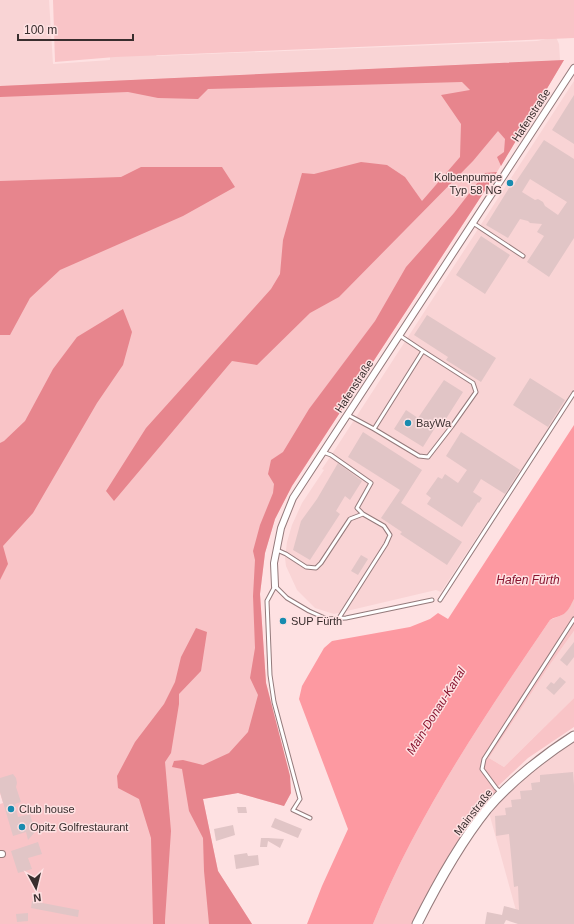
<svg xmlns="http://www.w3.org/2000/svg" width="574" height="924" font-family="Arial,sans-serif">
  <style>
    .built { fill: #f9d4d5 }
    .green { fill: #f9c4c7 }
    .forest { fill: #e7858d }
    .water { fill: #fd99a1 }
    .building { fill: #e1c5c6; fill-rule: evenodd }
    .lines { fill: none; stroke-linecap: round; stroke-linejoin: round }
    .service-casing { stroke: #947a7b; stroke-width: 5 }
    .minor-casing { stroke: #947a7b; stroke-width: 8 }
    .secondary-casing { stroke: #947a7b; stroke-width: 11 }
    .service { stroke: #fff; stroke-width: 3 }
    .minor { stroke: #fff; stroke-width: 6 }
    .secondary { stroke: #fff; stroke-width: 9 }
    .poi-dot { fill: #178baf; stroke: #fee1e2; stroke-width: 1.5 }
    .labels { text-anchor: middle; stroke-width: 3; stroke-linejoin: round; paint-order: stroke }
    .street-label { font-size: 11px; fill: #392e2e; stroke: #fee1e2 }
    .poi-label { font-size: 11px; fill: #392e2e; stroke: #fee1e2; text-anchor: start }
    .water-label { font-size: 12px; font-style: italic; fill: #89142f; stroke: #fee1e2 }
  </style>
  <rect width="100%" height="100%" fill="#fee1e2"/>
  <path class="built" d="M 0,0 L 49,0 L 53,64 L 110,60 L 110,54 L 151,52 L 157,56 L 537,41 L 556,37 L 559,44 L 560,60 L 0,86 Z
    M 574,81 L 574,389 L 441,592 L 436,590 L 334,614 L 315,608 L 297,590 L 286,566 L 285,558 L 287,542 L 292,525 L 302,503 L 324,470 L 322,469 L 334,451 Z
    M 574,631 L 574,698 L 504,767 L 489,758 L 551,663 Z
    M 574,736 L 574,924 L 518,924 L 517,914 L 488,809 Z"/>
  <path class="green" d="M 53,0 L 574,0 L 574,38 L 115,57 L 55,62 Z
    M 564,60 L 497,172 L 292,486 L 275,519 L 265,553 L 260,594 L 266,683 L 290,776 L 291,793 L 284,806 L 238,793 L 203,799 L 218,871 L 252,924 L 0,924 L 0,804 L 3,803 L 0,793 L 0,86 Z
    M 574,599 L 574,631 L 551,663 L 489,758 L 504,767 L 574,698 L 574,727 L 528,758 L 496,788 L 502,794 L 488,809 L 417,924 L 373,924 C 417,815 484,717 550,620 L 562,615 L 569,608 Z"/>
  <path class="forest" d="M 564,60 L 501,166 L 497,157 L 504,152 L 505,139 L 498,131 L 473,161 L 339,297 L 310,313 L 257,365 L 232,361 L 114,501 L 106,491 L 146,428 L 271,289 L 280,274 L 283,240 L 302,173 L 314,174 L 361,162 L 387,165 L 405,177 L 422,201 L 460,157 L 461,124 L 441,95 L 470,90 L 462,82 L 208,89 L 198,99 L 158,98 L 128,92 L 0,97 L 0,86 Z
    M 141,167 L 222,167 L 235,187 L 183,216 L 60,270 L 30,298 L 10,335 L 0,335 L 0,181 L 121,177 Z
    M 497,172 L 292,486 L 275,519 L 265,553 L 260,594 L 266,683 L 290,776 L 291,793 L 284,806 L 238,793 L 203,799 L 218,871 L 252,924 L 209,924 L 204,871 L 203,838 L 189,811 L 182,769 L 172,767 L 174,761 L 183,760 L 203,765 L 229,753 L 248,732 L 258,695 L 250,678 L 255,648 L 253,596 L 255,560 L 253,551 L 260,525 L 273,493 L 274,484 L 268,474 L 271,460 L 283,452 L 309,409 L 375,321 L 406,267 L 454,213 L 485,173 Z
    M 123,309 L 132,332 L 123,365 L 97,403 L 33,513 L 3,546 L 8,564 L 0,580 L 0,443 L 4,441 L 25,421 L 53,369 L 77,337 Z
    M 196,628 L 207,632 L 201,671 L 179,694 L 179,704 L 171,753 L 165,762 L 171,831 L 165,920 L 165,924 L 153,924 L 151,838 L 139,799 L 118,788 L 117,776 L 135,742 L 164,704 L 175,682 L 181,657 Z"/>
  <path class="water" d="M 574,425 L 574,599 C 571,605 568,612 562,615 C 558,617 554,617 550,620 C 484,717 417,815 373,924 L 307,924 L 322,886 L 348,829 L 299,699 L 302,686 L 324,648 L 332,641 L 410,627 L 430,619 L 438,613 L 448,619 Z"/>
  <path class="building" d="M 574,95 L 574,144 L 552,130 Z
    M 544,140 L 574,159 L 574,238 L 549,277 L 527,262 L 544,236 L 537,232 L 542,224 L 530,223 L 528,221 L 520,219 L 508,238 L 486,225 L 511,185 L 513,186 ZM 530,179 L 567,202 L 558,215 L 545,206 L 543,202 L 538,199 L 535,200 L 522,192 Z
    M 481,236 L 510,255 L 485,294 L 456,275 Z
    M 427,315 L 496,358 L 481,382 L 446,360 L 448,357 L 414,335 Z
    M 530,378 L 565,400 L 548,427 L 513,405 Z
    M 444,380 L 463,392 L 442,425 L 438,423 L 423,447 L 394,429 L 406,410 L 418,418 Z
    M 363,432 L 422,470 L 401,503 L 462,542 L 447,565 L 400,534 L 402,532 L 381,518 L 400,490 L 348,457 Z
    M 461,432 L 520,470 L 505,494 L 481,479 L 473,492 L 482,498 L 479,503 L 478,502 L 462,527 L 427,504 L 431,498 L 426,494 L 438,477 L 442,479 L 445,474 L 458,483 L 467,470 L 446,456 Z
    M 338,463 L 362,481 L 350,500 L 345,496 L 336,511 L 340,514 L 310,560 L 293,550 L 301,521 L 317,499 Z
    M 361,555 L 368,559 L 358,575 L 351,571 Z
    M 574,642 L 574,657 L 567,666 L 560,660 Z
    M 560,677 L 566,682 L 554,695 L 546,688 L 551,682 L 554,684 Z
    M 573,772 L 574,785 L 574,924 L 518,924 L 506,920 L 504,924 L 485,924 L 487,912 L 502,915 L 504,906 L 519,910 L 518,886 L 514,887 L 509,834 L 496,836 L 495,816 L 506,815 L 505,808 L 512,807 L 511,800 L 521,799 L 520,791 L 532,790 L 531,783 L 540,782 L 540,775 Z
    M 13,774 L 16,778 L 17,783 L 16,787 L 21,802 L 15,804 L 18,817 L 30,814 L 35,832 L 28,840 L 26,832 L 13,836 L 0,792 L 0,778 Z
    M 237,807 L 246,807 L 247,813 L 238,813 Z
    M 275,818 L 302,829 L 298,838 L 271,827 Z
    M 233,825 L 235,835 L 216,841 L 214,829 Z
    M 261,838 L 268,838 L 284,839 L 280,848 L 268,841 L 267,847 L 260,847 Z
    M 38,842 L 42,854 L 28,858 L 32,869 L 18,873 L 11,851 Z
    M 247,853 L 248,856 L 258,855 L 259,865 L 236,869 L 234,855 Z
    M 32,901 L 79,910 L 78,917 L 31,908 Z
    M 28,913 L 28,921 L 17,922 L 16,914 Z"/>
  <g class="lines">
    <g class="service-casing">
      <path id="service" d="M 473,223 L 523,256
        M 348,415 L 374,429 L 423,351 L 399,335
        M 374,429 L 419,456 L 428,457 L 452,426 L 476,392 L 473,383 L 423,351
        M 323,452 L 331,455 L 371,483 L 357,508 L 363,514
        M 277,550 L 286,554 L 306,567 L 316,568 L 321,563 L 350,519 L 363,514 L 384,526 L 390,535 L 386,544 L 339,618
        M 440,600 L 574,393
        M 500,792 L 496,788 L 482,769 L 484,759 L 574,619
        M 310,818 L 293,810 L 300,799 L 274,702 L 270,675 L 267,601 L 275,586 L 287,598 L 309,611 L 327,619 L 346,618 L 432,600"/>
    </g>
    <g class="minor-casing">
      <path id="minor" d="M 275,586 L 274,563 L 281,528 L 293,498 L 574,68
        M 0,854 L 2,854"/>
    </g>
    <g class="secondary-casing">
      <path id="secondary" d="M 417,924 C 437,884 459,844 487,809 C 510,782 544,755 574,736"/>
    </g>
    <use href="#service" class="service"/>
    <use href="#minor" class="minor"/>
    <use href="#secondary" class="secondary"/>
  </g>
  <g class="poi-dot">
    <circle cx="510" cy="183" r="4"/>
    <circle cx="408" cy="423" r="4"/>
    <circle cx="283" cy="621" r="4"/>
    <circle cx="11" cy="809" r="4"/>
    <circle cx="22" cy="827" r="4"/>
  </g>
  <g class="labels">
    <g class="street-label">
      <text transform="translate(531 115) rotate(-57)" y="4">Hafenstraße</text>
      <text transform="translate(354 386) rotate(-57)" y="4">Hafenstraße</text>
      <text transform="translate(473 812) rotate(-52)" y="4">Mainstraße</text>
    </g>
    <g class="poi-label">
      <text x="502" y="181" text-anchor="end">Kolbenpumpe<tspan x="502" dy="13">Typ 58 NG</tspan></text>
      <text x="416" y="427">BayWa</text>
      <text x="291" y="625">SUP Fürth</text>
      <text x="19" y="813">Club house</text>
      <text x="30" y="831">Opitz Golfrestaurant</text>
    </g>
    <g class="water-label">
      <text x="528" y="584">Hafen Fürth</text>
      <text transform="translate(436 711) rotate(-58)" y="4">Main-Donau-Kanal</text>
    </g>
  </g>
  <g transform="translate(36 888) rotate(173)" stroke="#fee1e2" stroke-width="3" paint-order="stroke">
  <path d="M0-3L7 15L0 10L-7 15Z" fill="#392e2e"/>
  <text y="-6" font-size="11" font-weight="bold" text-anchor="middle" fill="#392e2e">N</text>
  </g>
  <path d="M18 34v6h115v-6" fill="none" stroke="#392e2e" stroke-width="2"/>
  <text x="24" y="34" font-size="12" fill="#392e2e" stroke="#fee1e2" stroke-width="3" paint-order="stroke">100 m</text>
</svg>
